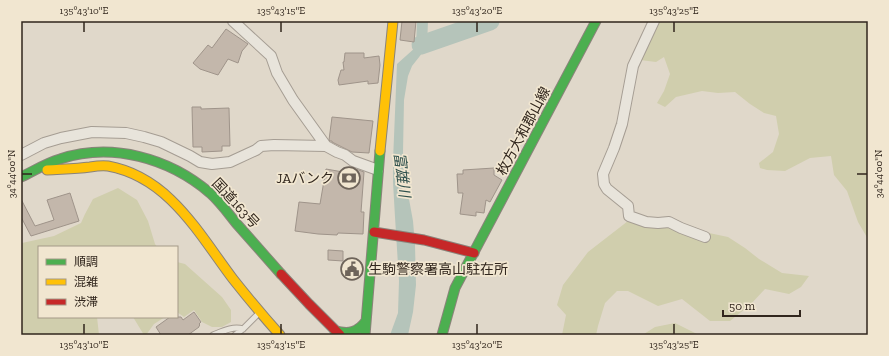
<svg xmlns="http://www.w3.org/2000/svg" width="889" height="356" font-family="'Zilla Slab','Noto Sans JP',serif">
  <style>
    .green { fill: #d0cead }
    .water { fill: #b5c4ba }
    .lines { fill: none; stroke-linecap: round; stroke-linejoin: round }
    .river { stroke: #b5c4ba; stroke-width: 19 }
    .building { fill: #c3b7ab; stroke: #9f948a }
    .lane-casing { stroke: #a59d93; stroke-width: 7 }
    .street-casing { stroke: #a59d93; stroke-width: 12 }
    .fast-casing { stroke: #8a837a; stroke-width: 11 }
    .slow-casing { stroke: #8a837a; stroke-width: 11 }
    .jam-casing { stroke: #8a837a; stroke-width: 11 }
    .lane { stroke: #e8e4db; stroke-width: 5 }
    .street { stroke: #e8e4db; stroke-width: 10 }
    .fast { stroke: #4caf50; stroke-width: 9 }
    .slow { stroke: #ffc107; stroke-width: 9 }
    .jam { stroke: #c62828; stroke-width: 9 }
    .ticks { fill: none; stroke: #31261d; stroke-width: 1.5 }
    .labels { text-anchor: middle; stroke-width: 3.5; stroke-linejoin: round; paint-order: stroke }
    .street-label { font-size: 14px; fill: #31261d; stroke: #f1e6d0 }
    .poi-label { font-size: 14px; fill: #31261d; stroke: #f1e6d0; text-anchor: end }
    .water-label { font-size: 15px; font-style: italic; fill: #2e504c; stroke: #f1e6d0 }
    .neatline { fill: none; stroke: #31261d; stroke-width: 1.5 }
    .ticks-label { font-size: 10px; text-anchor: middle; fill: #31261d }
  </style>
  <rect width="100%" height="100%" fill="#e0d8ca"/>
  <path class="green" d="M 659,21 L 868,21 L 868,239 L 858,222 L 847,191 L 834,175 L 831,156 L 810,158 L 785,171 L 767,170 L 760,168 L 759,163 L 773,152 L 779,134 L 776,116 L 764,113 L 750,104 L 735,92 L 718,93 L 702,91 L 676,97 L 665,107 L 657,103 L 664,91 L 670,74 L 664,57 L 656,62 L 640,60 Z
    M 118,188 L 137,200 L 148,221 L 155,244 L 157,247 L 39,247 L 39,317 L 97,317 L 99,335 L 21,335 L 21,246 L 22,243 L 54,236 L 81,223 L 85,214 L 93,199 Z
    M 628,221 L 669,225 L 689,236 L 709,233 L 728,237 L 745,248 L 759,259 L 782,273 L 809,276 L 801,287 L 789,294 L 765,289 L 751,304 L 730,321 L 710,321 L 682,299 L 658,306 L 628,291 L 617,291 L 605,303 L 598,326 L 596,335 L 562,335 L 566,315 L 557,305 L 563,285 L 588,252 Z
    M 177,262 L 185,264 L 222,297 L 231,310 L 231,322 L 222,327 L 212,327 L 202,322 L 194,310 L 184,317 L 177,312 Z
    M 133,317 L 165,317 L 154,324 L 146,335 L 144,335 Z
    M 675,323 L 697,334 L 698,335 L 644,335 L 644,334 L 655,327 Z"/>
  <path class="water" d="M 417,21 L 428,21 L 427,47 L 412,66 L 408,76 L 404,100 L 403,152 L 405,177 L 413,221 L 415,245 L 416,285 L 413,312 L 408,335 L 390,335 L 398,313 L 399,281 L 395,217 L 393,182 L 393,161 L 397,64 L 416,47 Z"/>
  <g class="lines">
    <path class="river" d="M 421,45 L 490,21"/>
  </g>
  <path class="building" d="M 402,21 L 416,21 L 414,42 L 400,40 Z
    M 226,29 L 248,44 L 242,51 L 238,63 L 228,59 L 218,75 L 200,69 L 193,63 L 208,45 L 212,48 Z
    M 345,53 L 364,53 L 364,58 L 379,56 L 380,65 L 378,83 L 368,84 L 368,81 L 339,85 L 338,80 L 341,70 L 344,70 L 343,62 L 344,62 Z
    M 192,107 L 201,107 L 201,109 L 229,108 L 230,146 L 222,146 L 222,151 L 202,152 L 202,147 L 193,147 Z
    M 332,117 L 373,121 L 369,153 L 352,152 L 332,142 L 332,141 L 330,141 L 329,140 Z
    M 343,168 L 356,169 L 364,172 L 361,212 L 364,212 L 363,234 L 338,233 L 337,235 L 318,234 L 295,231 L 299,202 L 320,204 L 326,169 L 343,172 Z
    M 494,168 L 494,175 L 502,180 L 490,202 L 486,200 L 484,213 L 476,212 L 476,216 L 460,214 L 463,193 L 458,193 L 457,174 L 463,174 L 463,170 Z
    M 70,193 L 79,221 L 31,236 L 21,217 L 21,199 L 35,226 L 54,220 L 47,200 Z
    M 328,250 L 343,251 L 343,261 L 328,260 Z
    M 194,312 L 201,322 L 199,324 L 200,325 L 199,326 L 199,327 L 188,335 L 161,335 L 156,327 L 170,317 L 181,317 L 183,320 Z"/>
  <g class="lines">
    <g class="lane-casing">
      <path id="lane" d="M 213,335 C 223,331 233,326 243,329
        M 235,335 L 243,329 L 258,314"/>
    </g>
    <g class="street-casing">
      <path id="street" d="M 233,21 L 271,56 L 277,73 L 293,100 L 326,146 L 337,152 L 345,155 L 353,161 L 378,170
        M 654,21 L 633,66 L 622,124 L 614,148 L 603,174 L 604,184 L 607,189 L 628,206 L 629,216 L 646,222 L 658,223 L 669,222 L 681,228 L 705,237
        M 21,155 L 44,143 L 61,138 L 92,132 L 126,133 L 144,137 L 161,142 L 190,156 L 200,162 L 212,164 L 230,162 L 256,150 L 261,146 L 274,145 L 326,146"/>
    </g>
    <g class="fast-casing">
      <path id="fast" d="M 21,177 C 34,171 46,163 60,159 C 112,142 169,158 210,193 C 220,202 228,213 236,223 C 251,240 266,257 281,274
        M 335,331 C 349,334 357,333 366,321
        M 365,335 L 380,151
        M 442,335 L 455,288 L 596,21"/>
    </g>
    <g class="slow-casing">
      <path id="slow" d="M 380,151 L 393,21
        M 47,170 C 61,169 75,169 90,167 C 96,166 102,165 108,166 C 169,177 199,234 233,279 C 248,298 264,317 280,335"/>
    </g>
    <g class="jam-casing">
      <path id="jam" d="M 374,232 L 424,240 L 474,253
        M 281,274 L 309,304 L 340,335"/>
    </g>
    <use href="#lane" class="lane"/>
    <use href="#street" class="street"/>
    <use href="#fast" class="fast"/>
    <use href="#slow" class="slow"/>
    <use href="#jam" class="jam"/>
  </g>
  <path class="ticks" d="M 84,22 L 84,32M 281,22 L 281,32M 477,22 L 477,32M 674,22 L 674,32M 22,174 L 32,174M 857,174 L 867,174M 84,324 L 84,334M 281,324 L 281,334M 477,324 L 477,334M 674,324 L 674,334"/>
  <defs>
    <g id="bank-ring" transform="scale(1.15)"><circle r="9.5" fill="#f1e6d0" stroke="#6e645a" stroke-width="1.5"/><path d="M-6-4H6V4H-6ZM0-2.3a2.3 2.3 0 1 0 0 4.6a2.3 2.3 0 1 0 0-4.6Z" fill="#6e645a"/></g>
    <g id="civic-ring" transform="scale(1.15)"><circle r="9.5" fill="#f1e6d0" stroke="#6e645a" stroke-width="1.5"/><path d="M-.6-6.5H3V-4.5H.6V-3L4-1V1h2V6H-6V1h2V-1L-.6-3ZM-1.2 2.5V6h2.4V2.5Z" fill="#6e645a"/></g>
  </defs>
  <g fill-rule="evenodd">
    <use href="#bank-ring" x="349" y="178"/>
    <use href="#civic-ring" x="352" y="269"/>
  </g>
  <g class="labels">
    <g class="street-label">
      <text transform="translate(523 131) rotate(-62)" y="5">枚方大和郡山線</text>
      <text transform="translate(236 203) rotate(47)" y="5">国道163号</text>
    </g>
    <g class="poi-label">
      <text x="334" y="183">JAバンク</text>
      <text x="368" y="274" text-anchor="start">生駒警察署高山駐在所</text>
    </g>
    <g class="water-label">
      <text transform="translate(402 175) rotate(83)" y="5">富雄川</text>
    </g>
  </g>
  <rect width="889" height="356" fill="none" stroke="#f1e6d0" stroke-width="44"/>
  <rect x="38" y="246" width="140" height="72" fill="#f1e6d0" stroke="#a49988"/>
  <rect x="46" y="259" width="20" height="6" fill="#4caf50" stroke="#a49988"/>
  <text x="74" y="266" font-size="12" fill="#31261d">順調</text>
  <rect x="46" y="279" width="20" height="6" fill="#ffc107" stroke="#a49988"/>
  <text x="74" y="286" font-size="12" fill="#31261d">混雑</text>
  <rect x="46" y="299" width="20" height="6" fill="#c62828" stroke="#a49988"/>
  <text x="74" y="306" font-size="12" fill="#31261d">渋滞</text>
  <path d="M723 310v6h77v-6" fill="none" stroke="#31261d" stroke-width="2"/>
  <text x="729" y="310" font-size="12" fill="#31261d" stroke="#f1e6d0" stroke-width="3" paint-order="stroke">50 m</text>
  <rect x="22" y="22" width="845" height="312" class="neatline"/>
  <g class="ticks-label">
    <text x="84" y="14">135°43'10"E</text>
    <text x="281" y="14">135°43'15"E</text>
    <text x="477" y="14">135°43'20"E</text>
    <text x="674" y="14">135°43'25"E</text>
    <text transform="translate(11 174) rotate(-90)" y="4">34°44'00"N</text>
    <text transform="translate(878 174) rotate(-90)" y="4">34°44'00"N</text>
    <text x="84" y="348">135°43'10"E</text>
    <text x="281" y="348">135°43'15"E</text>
    <text x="477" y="348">135°43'20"E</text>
    <text x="674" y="348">135°43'25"E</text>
  </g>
</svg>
